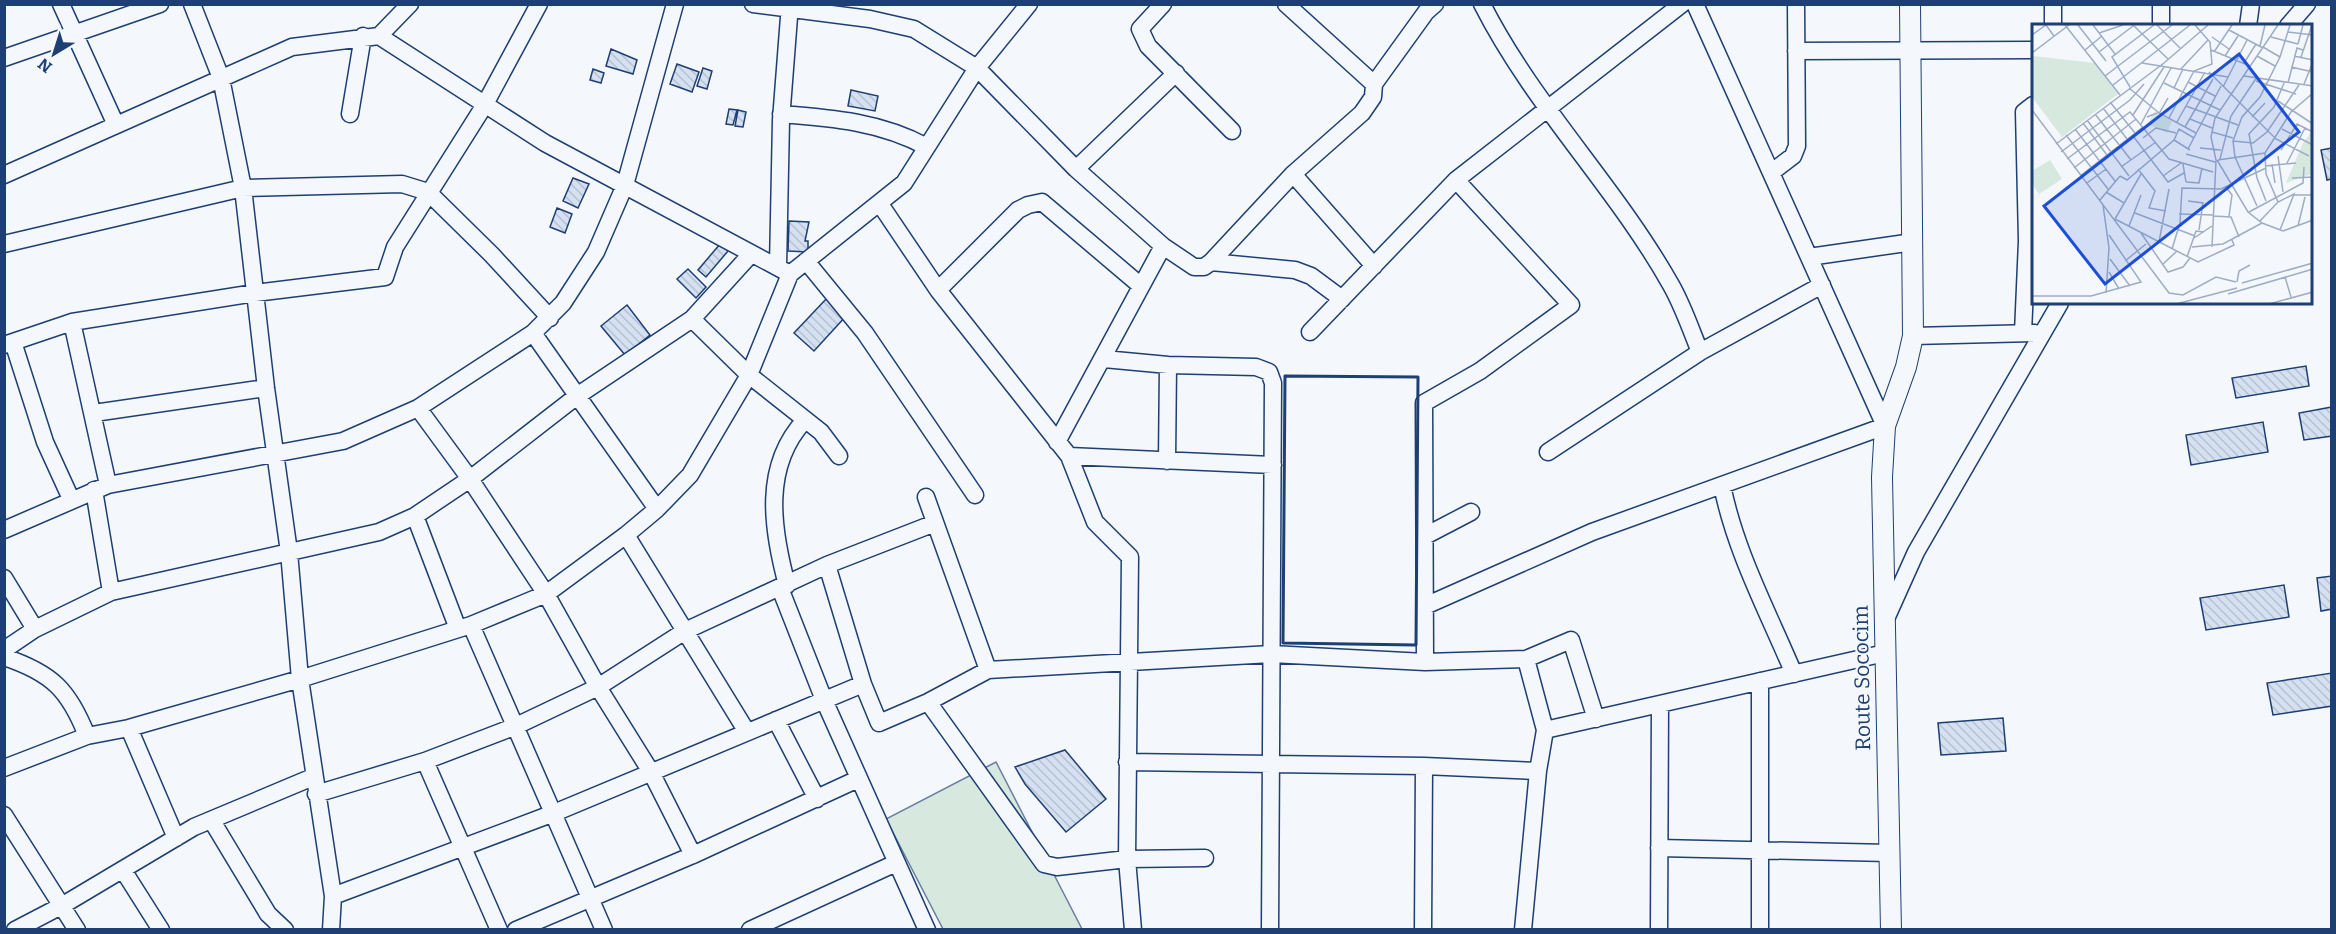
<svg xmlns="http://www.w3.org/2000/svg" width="2336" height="934" font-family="Bitter,serif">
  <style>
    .grass { fill: #d7e8df; stroke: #687fa3; stroke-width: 1.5 }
    .building { fill: url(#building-back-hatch); stroke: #1d3f73; stroke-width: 1.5 }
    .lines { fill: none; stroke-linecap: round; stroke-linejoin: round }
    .minor-casing { stroke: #1d3f73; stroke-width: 19 }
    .tertiary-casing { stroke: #1d3f73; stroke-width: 22 }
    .minor { stroke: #f4f7fb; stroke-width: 16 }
    .tertiary { stroke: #f4f7fb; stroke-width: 20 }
    .wall { stroke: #1d3f73; stroke-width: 3 }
    .labels { text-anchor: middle; stroke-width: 4.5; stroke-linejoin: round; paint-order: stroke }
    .street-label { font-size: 21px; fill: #1d3f73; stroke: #f4f7fb }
    .inset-road { fill: none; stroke: #9eadc5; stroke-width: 1.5 }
    .view { fill: #1d4ed8; fill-opacity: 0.15; stroke: #1d4ed8; stroke-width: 3 }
    .inset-edge { fill: none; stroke: #1d3f73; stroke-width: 3 }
  </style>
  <defs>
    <pattern id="building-back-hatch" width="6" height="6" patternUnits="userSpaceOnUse" patternTransform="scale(1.5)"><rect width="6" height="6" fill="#d5e0f0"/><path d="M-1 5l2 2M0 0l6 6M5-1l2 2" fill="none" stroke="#b6c1d1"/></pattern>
  </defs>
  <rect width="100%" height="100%" fill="#f4f7fb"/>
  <path class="grass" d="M 996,762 L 1082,929 L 943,929 L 886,819 Z"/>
  <path class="building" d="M 611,49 L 637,60 L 633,74 L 606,66 Z
    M 677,64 L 699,72 L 692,92 L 670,84 Z
    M 703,68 L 712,71 L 707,89 L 697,86 Z
    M 593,69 L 604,73 L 601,83 L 590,80 Z
    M 851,90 L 878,96 L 875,111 L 848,106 Z
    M 729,109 L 737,110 L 733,125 L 726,124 Z
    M 738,110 L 746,112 L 743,127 L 735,126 Z
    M 2332,148 L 2332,179 L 2327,180 L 2321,150 Z
    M 573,178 L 589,184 L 578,208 L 563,201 Z
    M 557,208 L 572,214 L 565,233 L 550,227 Z
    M 789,221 L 809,222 L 805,241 L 808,241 L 808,252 L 788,251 Z
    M 720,244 L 728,251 L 706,277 L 698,270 Z
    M 688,269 L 706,287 L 696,298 L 677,279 Z
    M 827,298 L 846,316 L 814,351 L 794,333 Z
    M 627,305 L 650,335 L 625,355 L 601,326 Z
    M 2306,366 L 2309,386 L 2236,398 L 2232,378 Z
    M 2332,407 L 2332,436 L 2304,440 L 2299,413 Z
    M 2263,422 L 2268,452 L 2191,465 L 2186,435 Z
    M 2332,576 L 2332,609 L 2321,611 L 2317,578 Z
    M 2284,585 L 2289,617 L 2206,630 L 2200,598 Z
    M 2332,673 L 2332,706 L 2273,715 L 2267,683 Z
    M 2003,718 L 2006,751 L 1941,755 L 1938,723 Z
    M 1065,750 L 1106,799 L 1066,832 L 1025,784 L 1015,767 Z"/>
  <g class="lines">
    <g class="minor-casing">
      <path id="minor" d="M 61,4 L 116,125
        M 192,4 L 221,78 L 243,188 L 266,388 L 289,552 L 300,679 L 333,896 L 331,930
        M 753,4 L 870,19 L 914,29 L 977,68 L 1076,169 L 1163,246 L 1194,267 L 1204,267 L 1211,262 L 1293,174 L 1362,113 L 1373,97 L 1374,84 L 1426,12 L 1435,4
        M 1163,4 L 1140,29 L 1148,46 L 1232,131
        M 1286,4 L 1374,84
        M 1482,4 C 1533,105 1616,187 1671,285 C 1683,306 1691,330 1700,352
        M 2053,26 L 2053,4
        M 2161,26 L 2161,4
        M 2248,26 L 2251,4
        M 2288,26 L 2307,4
        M 379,36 L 410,4
        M 1796,51 L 2033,50
        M 4,58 L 160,4
        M 350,114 L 363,36
        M 781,114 C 833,118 881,122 927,147
        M 1076,169 L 1176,73
        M 1772,172 L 1793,156 L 1797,146 L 1796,4
        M 1293,174 L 1374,266
        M 4,175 L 292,47 L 379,36 L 545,143 L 790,274
        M 880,204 L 938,290 L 1069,456 L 1095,522 L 1130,557 L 1127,859 L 1133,930
        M 4,244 L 243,188 L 402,184 L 428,192 L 492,255 L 550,318
        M 1809,257 L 1913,242
        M 806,261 L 865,333 L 975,495
        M 1211,262 L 1295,270 L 1311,276 L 1342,299
        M 778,267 L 781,120 L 790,4
        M 938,290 L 1018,210 L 1028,205 L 1042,202 L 1141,286
        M 692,319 L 749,375 L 821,432 L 839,456
        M 72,322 L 108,485
        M 1310,332 L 1456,180 L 1682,4
        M 533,333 L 657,509
        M 2023,333 L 2027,241 L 2024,112 L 2033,105
        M 1913,336 L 2035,333
        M 13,342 L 45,442 L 71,499
        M 4,345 L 72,322 L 255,293 L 385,277 L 395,247 L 484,106 L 539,4
        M 1104,359 L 1168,365 L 1256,367 L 1269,372 L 1273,383 L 1270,930
        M 418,408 L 470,479 L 546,594 L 598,687 L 651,772 L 693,855
        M 94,413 L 266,388
        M 1057,442 L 1163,246
        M 1548,452 L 1700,352 L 1822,285
        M 1069,456 L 1273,465
        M 1167,461 L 1168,365
        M 1722,485 C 1735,551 1768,612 1794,674
        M 94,490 L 111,592
        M 926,497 L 988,670
        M 415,516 L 458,629
        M 4,530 L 108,485 L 343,441 L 418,408 L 533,333 L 563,303 L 596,252 L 625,185 L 675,4
        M 626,535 L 747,732
        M 1425,536 L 1471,512
        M 827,565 L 863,684 L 879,723 L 928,702 L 988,670 L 1271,654 L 1425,662 L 1526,659 L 1571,640 L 1596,719
        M 4,578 L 35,629
        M 787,585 C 772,529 762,466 805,420
        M 780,588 L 824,700 L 927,930
        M 1425,606 L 1592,532 L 1885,426 L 1695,4
        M 1885,621 L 1916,552 L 2060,303
        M 471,625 L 604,930
        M 4,650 L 35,629 L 111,592 L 379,532 L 415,516 L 470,479 L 577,396 L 692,319 L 751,254
        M 4,657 C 52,673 69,690 87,736
        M 1425,662 L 1424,403 L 1480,371 L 1571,305 L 1456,180
        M 928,702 L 1044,864 L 1057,867 L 1127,859 L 1205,858
        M 776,720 L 817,799
        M 129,728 L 176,838
        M 1545,730 L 1885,653
        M 425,761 L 499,930
        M 1127,762 L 1424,766 L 1538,771
        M 4,768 L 87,736 L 129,728 L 300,679 L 471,625 L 546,594 L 626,535 L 657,509 L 690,475 L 749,375 L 790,274 L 904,183 L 977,68 L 1029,4
        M 316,794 L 425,761 L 516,726 L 598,687 L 685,631 L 827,565 L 935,523
        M 4,815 L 77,930
        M 212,821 L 268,914 L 285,930
        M 1659,848 L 1889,853
        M 123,870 L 161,930
        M 333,896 L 554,813 L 863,684
        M 15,930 L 63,905 L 194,827 L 313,777
        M 516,930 L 693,855 L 858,779
        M 750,930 L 896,863
        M 1423,930 L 1424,766
        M 1523,930 L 1538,771 L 1545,730 L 1526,659
        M 1659,930 L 1660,704
        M 1760,930 L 1760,681"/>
    </g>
    <g class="tertiary-casing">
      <path id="tertiary" d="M 1891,930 L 1882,477 L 1885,426 L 1906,367 L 1913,336 L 1910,4"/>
    </g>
    <use href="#minor" class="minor"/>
    <use href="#tertiary" class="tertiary"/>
    <path class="wall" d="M 1285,376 L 1418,377 L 1416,645 L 1283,643 Z"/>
  </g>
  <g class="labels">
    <g class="street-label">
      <text transform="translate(1862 678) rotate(-91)" y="7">Route Sococim</text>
    </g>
  </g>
  <g transform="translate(2032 24)">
    <rect width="280" height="280" fill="#f4f7fb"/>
    <path d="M 1,32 L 63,39 L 86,70 L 30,113 L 0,73 ZM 122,88 L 140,97 L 135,109 L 116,100 ZM 18,136 L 30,155 L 7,170 L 0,160 L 0,147 Z" fill="#d7e8df"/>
    <path d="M 280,107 L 280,150 L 254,159 L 271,119 Z" fill="#d7e8df"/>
    <path class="inset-road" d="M 33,1 L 88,71M 46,1 L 74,37M 61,1 L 83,30M 101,1 L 136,35M 125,1 L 148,24M 197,6 L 231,24M 256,8 L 281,11M 67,9 L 91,1M 0,11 L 14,1 L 22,12M 180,13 L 197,25M 239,13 L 266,20M 266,20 L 271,1M 228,22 L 233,1M 231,23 L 248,33M 53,26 L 70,12M 179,26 L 218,42M 67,28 L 101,2M 182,28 L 200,1M 0,29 L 37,1M 193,32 L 206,12M 225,32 L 243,42M 262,32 L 281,36M 269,33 L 280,1M 110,39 L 196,53M 212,39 L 224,20M 259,43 L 281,48M 149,45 L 176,16M 177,48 L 244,115 L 277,132M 73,52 L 140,1M 212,52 L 281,62M 224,57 L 264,70M 156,58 L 183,72M 132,59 L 188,86M 256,59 L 265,24 L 271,26M 272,60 L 281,38M 81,61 L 158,1M 98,63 L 80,33 L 122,1M 191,63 L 215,16M 97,64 L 127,89 L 164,109M 142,64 L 151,45M 246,77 L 281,100M 78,78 L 103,109M 154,82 L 206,101M 71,84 L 95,115M 0,86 L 137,269 L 151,271 L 184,253 L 204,258M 63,90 L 99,136M 101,91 L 132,43M 115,93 L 128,88 L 136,74M 220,93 L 233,79M 137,94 L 162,47 L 180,40 L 178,18 L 163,1M 158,95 L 180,104M 55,96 L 97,152M 145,98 L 173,48M 51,99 L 75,131M 109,100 L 139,44M 153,103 L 181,55M 43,105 L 83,157M 250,105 L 279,120M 180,108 L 201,114M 34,111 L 76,165M 101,112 L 136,158 L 152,149M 111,114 L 124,104 L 144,109M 142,116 L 158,126M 201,117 L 221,119 L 235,108 L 267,61M 24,120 L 132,39 L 176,1M 168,124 L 189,126M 156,125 L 189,62M 249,126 L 265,100 L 281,108M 29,128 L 98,76 L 112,60M 233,129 L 234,150 L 246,178M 154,130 L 183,138M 246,132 L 251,168M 35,135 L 98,88 L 137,135 L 181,148M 188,135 L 199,92 L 225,53M 185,136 L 216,188 L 230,199 L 251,207 L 281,196M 186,136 L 233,129 L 259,88 L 281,69M 255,139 L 273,104M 151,140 L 154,158M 240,140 L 243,159M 233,142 L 264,139M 89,143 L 124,118M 42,144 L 104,95M 106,145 L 123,167 L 117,184 L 134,187M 48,152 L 111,103M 88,152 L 95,156 L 142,116 L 147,105 L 162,114M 131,152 L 149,139M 260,154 L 281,153M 154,158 L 167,159 L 170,144M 55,159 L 74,145M 194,163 L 200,171 L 197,192M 74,168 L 92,179M 262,171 L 281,171M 68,176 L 88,152M 156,177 L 171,179 L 167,206M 234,177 L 225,154 L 217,110 L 242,83 L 252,59M 71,181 L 77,224 L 74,269M 225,182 L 203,133 L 201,117 L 210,93 L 228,73 L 248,33 L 258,1M 217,188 L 271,159 L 272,143M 103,189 L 163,212M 147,190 L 181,191M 181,192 L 199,193 L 207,213M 83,195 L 166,238 L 202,221 L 200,216M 83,195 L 109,150M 228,197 L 246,178 L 262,170 L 248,206M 97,202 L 109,171M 266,202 L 273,173M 109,209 L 136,248 L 151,243 L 158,234M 162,214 L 180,202M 127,218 L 137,165M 160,223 L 191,220 L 230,199M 180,223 L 184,136 L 179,113 L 183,94 L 246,1M 140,225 L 148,199 L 150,164 L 189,165 L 234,144M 155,233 L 164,207 L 172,208M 78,235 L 98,262M 93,237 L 114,220M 131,240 L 145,227M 77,248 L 87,265M 253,253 L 259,273M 205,258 L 207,247 L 218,241M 210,259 L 281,239M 196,270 L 281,245M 0,272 L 59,272 L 109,258 L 77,211M 144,280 L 205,264M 237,280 L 281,268"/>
    <path class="view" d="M 207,30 L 267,108 L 73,260 L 12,182 Z"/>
    <rect width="280" height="280" class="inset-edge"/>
  </g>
  <rect width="2336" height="934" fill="none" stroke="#1d3f73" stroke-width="12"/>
  <g transform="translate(54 54) rotate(218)" stroke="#f4f7fb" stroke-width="4.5" paint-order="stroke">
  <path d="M0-4.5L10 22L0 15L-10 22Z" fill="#1d3f73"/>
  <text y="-9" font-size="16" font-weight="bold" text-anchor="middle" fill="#1d3f73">N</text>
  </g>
</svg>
